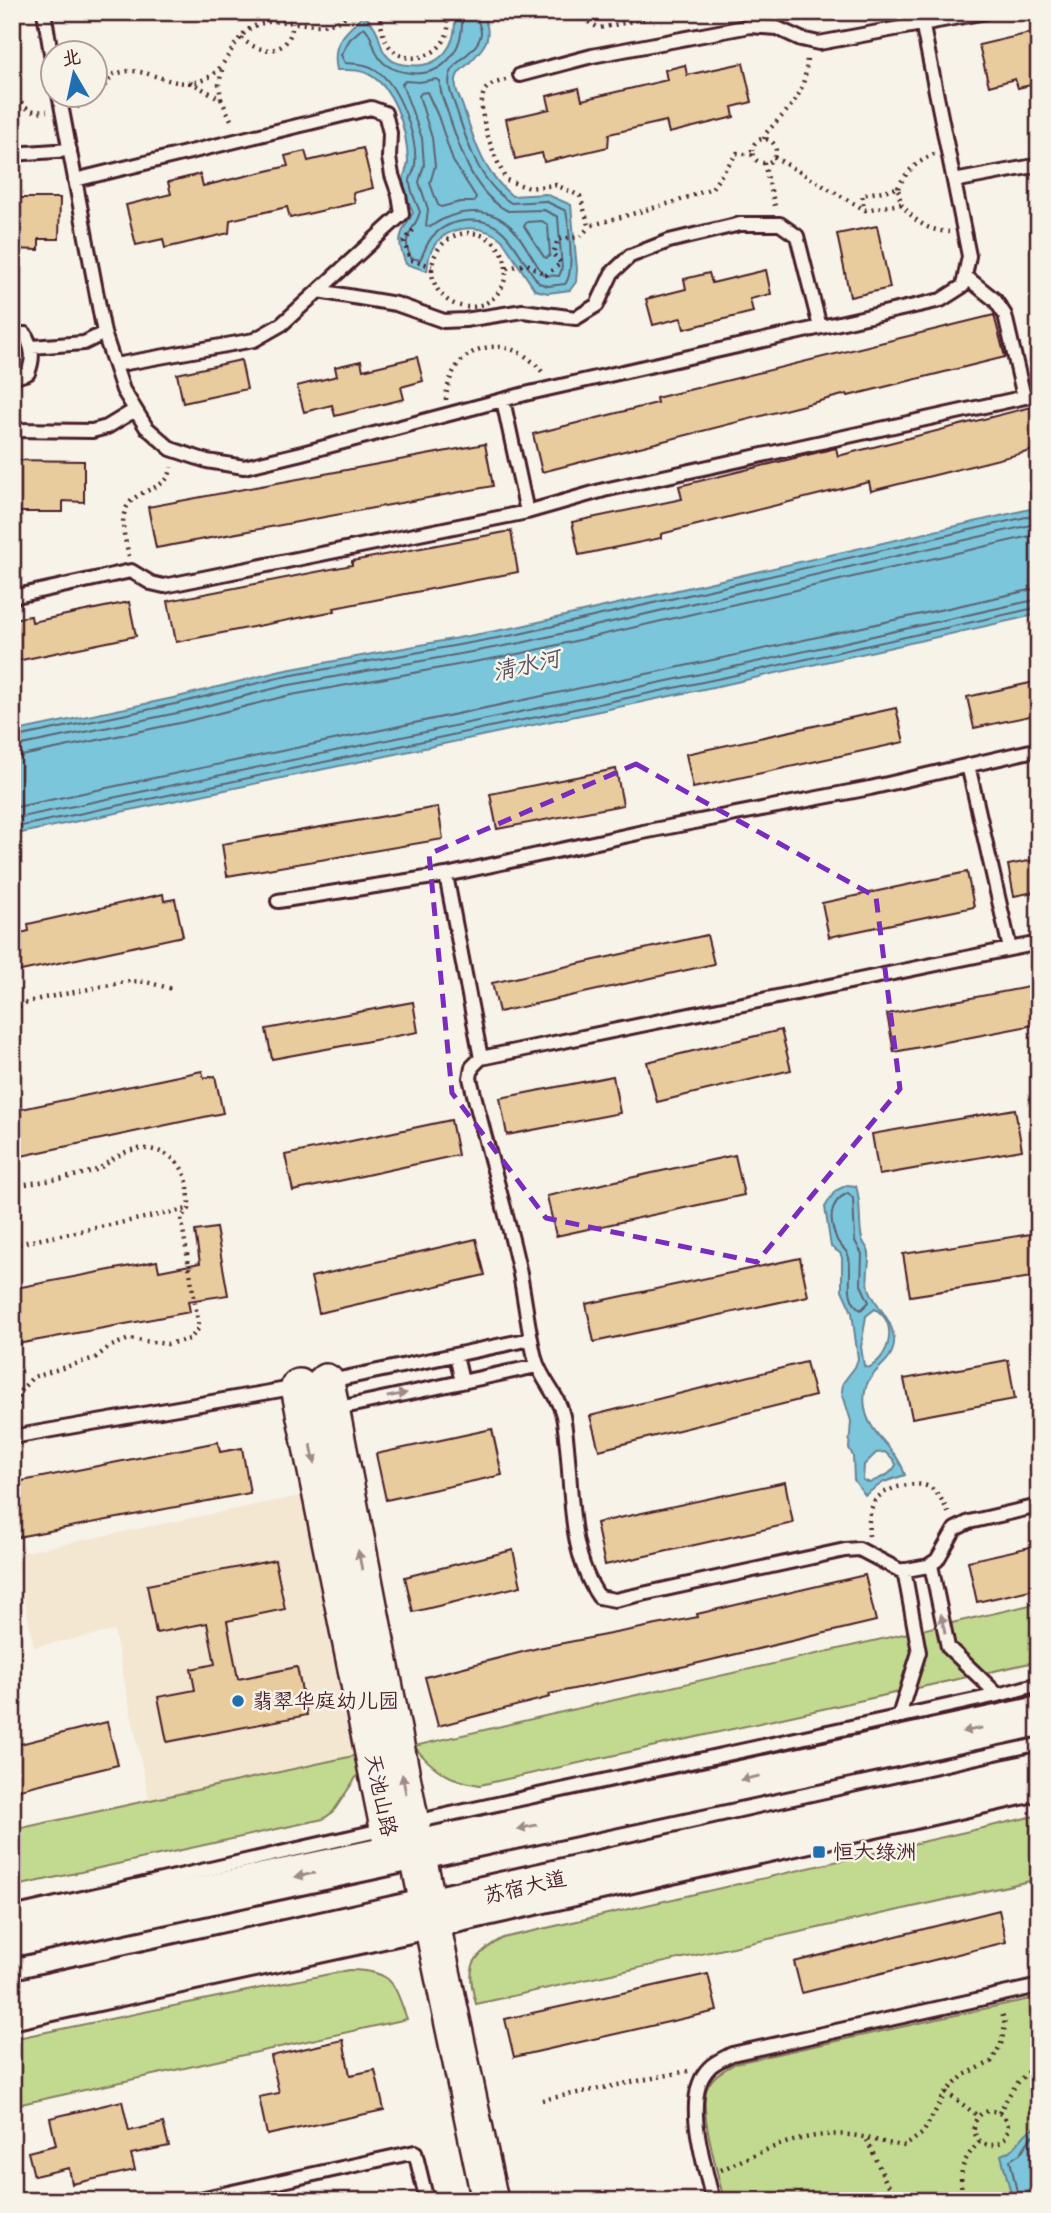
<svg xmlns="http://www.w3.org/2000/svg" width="1051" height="2213" font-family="Sriracha,'LXGW WenKai TC',sans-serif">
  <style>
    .built { fill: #f3e7d2 }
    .green { fill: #c1da90; stroke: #867c5e; stroke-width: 2 }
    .water { fill: #7bc6db; stroke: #678395; stroke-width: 2; fill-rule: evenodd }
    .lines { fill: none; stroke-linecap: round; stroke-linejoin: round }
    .shore { stroke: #5e6271; stroke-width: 2 }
    .building { fill: #e9cc9d; stroke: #4a1f2b; stroke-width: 2 }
    .lane-casing { stroke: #4a1f2b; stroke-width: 18 }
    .secondary-casing { stroke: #4a1f2b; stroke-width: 40 }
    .primary-casing { stroke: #4a1f2b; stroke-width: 44 }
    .path { stroke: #4a1f2b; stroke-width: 4.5; stroke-dasharray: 2 5; stroke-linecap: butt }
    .lane { stroke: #f7f3e8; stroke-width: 12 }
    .secondary { stroke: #f7f3e8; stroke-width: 35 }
    .primary { stroke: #f7f3e8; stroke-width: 38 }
    .oneway { fill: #a0898a }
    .marked { fill: none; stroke: #7b2cbf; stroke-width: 5; stroke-dasharray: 14 9; stroke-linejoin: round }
    .poi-dot { fill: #1f6fb2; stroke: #f7f3e8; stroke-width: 2.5 }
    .labels { text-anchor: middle; stroke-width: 5; stroke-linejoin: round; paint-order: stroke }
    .poi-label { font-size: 21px; fill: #4a1f2b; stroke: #f7f3e8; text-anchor: start }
    .street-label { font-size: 21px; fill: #4a1f2b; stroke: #f7f3e8 }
    .water-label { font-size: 23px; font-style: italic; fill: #595160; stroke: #f7f3e8 }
  </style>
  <rect width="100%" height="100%" fill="#f7f3e8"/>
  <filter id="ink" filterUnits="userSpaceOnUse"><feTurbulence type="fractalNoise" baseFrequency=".0143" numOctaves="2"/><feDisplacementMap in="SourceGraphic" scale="14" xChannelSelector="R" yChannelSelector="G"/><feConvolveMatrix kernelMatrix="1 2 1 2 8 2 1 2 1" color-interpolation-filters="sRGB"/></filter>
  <g filter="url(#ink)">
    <path class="built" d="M 304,1495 L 358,1755 L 149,1800 L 114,1631 L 34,1647 L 15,1554 Z"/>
    <path class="green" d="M 1039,1603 L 1039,1661 L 480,1785 C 450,1781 432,1769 414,1746 Z
      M 358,1755 L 359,1773 L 333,1812 L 323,1819 L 12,1887 L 12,1830 Z
      M 1039,1815 L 1039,1879 L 476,2004 C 466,1968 470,1956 503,1938 Z
      M 349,1970 C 393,1971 393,1981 407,2019 L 12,2106 L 12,2039 Z
      M 1039,1997 L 1039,2201 L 724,2201 C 719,2177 698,2107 707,2088 C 713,2075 724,2070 736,2063 Z"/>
    <path class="water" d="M 454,12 L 481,12 C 495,36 486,46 468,64 C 465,67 459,71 457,76 C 453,87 459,96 463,107 C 476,144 481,169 512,196 L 546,194 L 571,205 L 577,269 L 576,282 L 570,290 L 548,293 L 535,290 L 502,240 C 481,221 440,225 430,254 C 428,259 428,266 427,271 L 406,264 C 396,239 399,235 413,213 C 410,203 403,192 403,182 C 403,174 408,168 408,161 C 407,131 395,84 364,72 C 356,69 346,70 337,70 C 331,42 345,33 364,15 C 368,19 372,23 375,28 C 381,38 379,49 389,58 C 394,63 401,65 409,65 C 442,69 459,43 454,12 Z
      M 1039,507 L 1039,614 L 732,683 L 12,835 L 12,732 L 178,697 L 281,671 L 517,627 Z
      M 847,1185 L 856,1186 C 862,1205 858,1222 862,1239 C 863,1243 868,1248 869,1253 C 870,1263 866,1274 868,1285 C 873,1306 895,1319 894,1343 C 892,1370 859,1368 865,1408 C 869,1436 898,1448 905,1475 L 884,1482 L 865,1495 L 854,1480 L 853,1456 L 849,1448 L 851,1421 L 842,1392 L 843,1383 L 855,1367 L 858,1359 L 854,1328 L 852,1312 L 842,1290 L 842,1258 L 840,1253 L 831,1247 L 825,1207 L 835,1191 ZM 875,1309 C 899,1322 890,1358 868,1368 L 864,1366 L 861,1347 L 866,1316 ZM 885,1452 L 894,1460 L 896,1465 C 890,1477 880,1477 870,1483 L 863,1480 L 864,1465 L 876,1453 Z
      M 1039,2126 L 1039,2201 L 1013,2201 L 1001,2155 C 1024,2146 1019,2132 1039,2126 Z"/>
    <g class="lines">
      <path class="shore" d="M 461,12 C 467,45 446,77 411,73 C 401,72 393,70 385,64 C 372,54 375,37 364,27 L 350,39 L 341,55 L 345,63 C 356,64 366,63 376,70 C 399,85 418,138 415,165 C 415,170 411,175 410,180 C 409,190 417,203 420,212 C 414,233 400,234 411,258 L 420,260 C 424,253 426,244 432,237 C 450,217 487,214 505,234 C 519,249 527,268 539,283 L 548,286 L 565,284 C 575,273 569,226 566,211 L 545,201 L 511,203 C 479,182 468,145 457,111 C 453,98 447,89 450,75 C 455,58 479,52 481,33 C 481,25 476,20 475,12
        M 437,79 L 440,81 C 439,93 445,103 448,113 C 460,148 472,193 508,211 L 544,210 L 558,217 L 562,269 L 559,276 L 544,275 C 533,261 526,244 514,230 C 491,204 455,209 430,227 L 426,226 L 428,209 L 419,182 L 424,165 L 422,138 L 402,84 L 405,81 L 419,82 Z
        M 427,92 L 438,116 L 453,161 L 476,197 L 474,202 L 460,202 L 441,207 L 438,205 L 430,183 L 435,166 L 432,138 L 419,96 L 421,93 Z
        M 542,221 L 548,225 L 550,255 L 547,258 L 544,257 L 524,226 L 527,222 Z
        M 12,738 L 180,703 L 282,677 L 519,634 L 1039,514
        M 12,747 L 182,712 L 284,686 L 521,643 L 1039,523
        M 12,758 L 184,722 L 286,696 L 523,653 L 1039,534
        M 12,808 L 727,657 L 1039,588
        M 12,819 L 729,668 L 1039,599
        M 12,828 L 731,676 L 1039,607
        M 848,1193 L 853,1198 L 855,1241 L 862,1254 L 861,1285 L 869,1302 L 861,1310 C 843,1298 853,1276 849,1258 C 848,1250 840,1247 837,1240 C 829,1222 828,1202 848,1193 Z
        M 1019,2201 L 1010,2160 L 1020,2154 L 1032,2136 L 1039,2133"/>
    </g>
    <path class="building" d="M 1039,31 L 1039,83 L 1018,88 L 1015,79 L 989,86 L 979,45 Z
      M 743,63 L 752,102 L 732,107 L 734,117 L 669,133 L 666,121 L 609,134 L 608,147 L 544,162 L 542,153 L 515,159 L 506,119 L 550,109 L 547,96 L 579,88 L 582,100 L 667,80 L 665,70 L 685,65 L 687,75 Z
      M 363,148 L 373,188 L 353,193 L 355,203 L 290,218 L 287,207 L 230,220 L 229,233 L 165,248 L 163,239 L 136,245 L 126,205 L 171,194 L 168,182 L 200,174 L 203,186 L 288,166 L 285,156 L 305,151 L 308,161 Z
      M 12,198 L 60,198 L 59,239 L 39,239 L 39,250 L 12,249 Z
      M 877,226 L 890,288 L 850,297 L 837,234 Z
      M 766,270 L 771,294 L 750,299 L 753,312 L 684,329 L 681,318 L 653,325 L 646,299 L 686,289 L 684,279 L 709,273 L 712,283 Z
      M 994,315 L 1005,357 L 848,396 L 847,394 L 542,472 L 533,434 L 657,403 L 656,398 Z
      M 417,357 L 423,381 L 401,387 L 404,399 L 335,416 L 332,405 L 304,412 L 297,386 L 337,376 L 335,367 L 361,361 L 363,370 Z
      M 241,360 L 247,389 L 183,403 L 177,374 Z
      M 1039,405 L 1039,449 L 871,491 L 869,482 L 661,534 L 661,538 L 579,555 L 572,522 L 682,499 L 679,486 L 836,448 L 838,456 Z
      M 485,444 L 493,486 L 156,548 L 148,507 Z
      M 12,460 L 84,461 L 84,502 L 63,501 L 63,512 L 12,512 Z
      M 511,531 L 518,572 L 334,608 L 335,611 L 176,642 L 168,601 L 352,565 L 352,561 Z
      M 129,602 L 136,636 L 12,662 L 12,619 L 31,616 L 32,622 Z
      M 1039,681 L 1039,714 L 974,728 L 967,697 Z
      M 896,708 L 904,742 L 693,788 L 686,754 Z
      M 616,769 L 623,805 L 497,829 L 490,794 Z
      M 438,807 L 443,839 L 227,876 L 222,844 Z
      M 1039,859 L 1039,891 L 1014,896 L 1008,865 Z
      M 967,872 L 974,907 L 829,937 L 822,903 Z
      M 163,894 L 164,901 L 175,899 L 183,936 L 12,973 L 12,935 L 29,931 L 28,924 Z
      M 707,935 L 714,964 L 499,1012 L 492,983 Z
      M 1039,985 L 1039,1024 L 894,1052 L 887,1014 Z
      M 413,1002 L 418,1032 L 272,1059 L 266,1029 Z
      M 781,1030 L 791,1070 L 657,1102 L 647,1062 Z
      M 202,1071 L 204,1078 L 215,1076 L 223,1113 L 12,1158 L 12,1111 Z
      M 613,1076 L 620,1113 L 507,1135 L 500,1098 Z
      M 1015,1109 L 1022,1150 L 879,1175 L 872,1134 Z
      M 451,1120 L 458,1155 L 293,1191 L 285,1155 Z
      M 735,1155 L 744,1195 L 556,1236 L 547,1196 Z
      M 216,1228 L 228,1295 L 188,1301 L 190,1312 L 12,1345 L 12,1305 L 19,1304 L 16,1288 L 157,1261 L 159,1271 L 200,1263 L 195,1231 Z
      M 1031,1234 L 1038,1276 L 910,1296 L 903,1254 Z
      M 476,1239 L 485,1275 L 319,1313 L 311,1277 Z
      M 800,1258 L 808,1296 L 594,1342 L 586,1304 Z
      M 1008,1360 L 1015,1399 L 912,1418 L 904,1379 Z
      M 806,1362 L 815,1396 L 599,1450 L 590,1416 Z
      M 492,1429 L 502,1475 L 386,1500 L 376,1454 Z
      M 218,1442 L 220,1452 L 242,1448 L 250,1493 L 12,1538 L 12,1483 Z
      M 785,1482 L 793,1523 L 605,1565 L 596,1523 Z
      M 1039,1545 L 1039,1588 L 977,1602 L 968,1561 Z
      M 513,1550 L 521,1586 L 413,1612 L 405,1577 Z
      M 275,1560 L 285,1609 L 227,1621 L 238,1679 L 297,1667 L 307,1715 L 167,1742 L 158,1697 L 195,1690 L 191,1669 L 215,1664 L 207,1623 L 156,1633 L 147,1585 Z
      M 865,1575 L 876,1621 L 686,1666 L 549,1694 L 550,1697 L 438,1726 L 425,1677 L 538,1648 L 698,1617 L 697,1614 Z
      M 107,1722 L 118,1765 L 12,1791 L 12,1746 Z
      M 999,1910 L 1006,1942 L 802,1993 L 794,1962 Z
      M 708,1974 L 717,2011 L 514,2057 L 505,2019 Z
      M 343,2040 L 350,2075 L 375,2070 L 384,2110 L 267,2135 L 259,2097 L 279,2093 L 271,2056 Z
      M 122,2101 L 129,2131 L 163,2123 L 169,2146 L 131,2154 L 135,2170 L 72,2184 L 69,2168 L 34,2176 L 28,2152 L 56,2145 L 50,2118 Z"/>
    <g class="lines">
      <g class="lane-casing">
        <path id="lane" d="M 44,12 L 52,59
          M 520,75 L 592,56 L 750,26 L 777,28 L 801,39 L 819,43 L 986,12
          M 59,94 L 104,333 L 123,390 L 146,427 L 171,449 L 207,461 L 244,467 L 302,453 L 525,394 L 941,300 L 963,286 L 969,256 L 920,12
          M 12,154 L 70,150
          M 75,180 L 371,108 L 385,113 L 390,133 L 389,158 L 392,175 L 399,195 L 402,214 L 282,324 L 254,340 L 115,365
          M 954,181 L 1039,165
          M 965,276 L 995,300 L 1005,315 L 1024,397
          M 318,291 L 396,304 L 444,321 L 465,320 L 523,311 L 576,318 L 597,305 L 612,273 L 630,256 L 669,241 L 740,224 L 780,224 L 797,236 L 820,327
          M 12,334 L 25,334 C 33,349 34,358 28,373 L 12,378
          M 32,347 L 84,343 L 104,333
          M 503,400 L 527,512
          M 12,430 L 92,431 L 107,427 L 135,410
          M 12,597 L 131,571 L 151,583 L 164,586 L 527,512 L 604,490 L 1039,394
          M 968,765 L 1010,949
          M 446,875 L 481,1058
          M 278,901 L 446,875 L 643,832 L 870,788 L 1039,749
          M 1039,943 L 481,1058 L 472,1067 L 470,1078 C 485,1142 505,1205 519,1269 C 525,1299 528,1329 535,1358 C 540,1379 559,1395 563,1416 C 574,1473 564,1547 599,1597 L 615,1600 L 845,1550 L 859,1549 L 901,1571 L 928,1566 L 937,1560 L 955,1529 L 969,1522 L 1039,1506
          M 456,1355 L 462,1382
          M 330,1381 L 531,1339
          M 334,1409 L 537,1366
          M 12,1437 L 298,1387
          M 931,1565 L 948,1647 L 998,1695
          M 899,1716 L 919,1652 L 904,1570
          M 414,1822 L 998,1695 L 1039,1684
          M 12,1914 L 386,1829
          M 12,2023 L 434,1931 L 1039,1794
          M 191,2201 L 415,2152 L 427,2201
          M 713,2201 C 705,2165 681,2096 709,2068 C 714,2062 725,2058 732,2054 L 1039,1986"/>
      </g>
      <g class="secondary-casing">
        <path id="secondary" d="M 326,1382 L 411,1823 L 490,2201
          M 299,1387 L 392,1847"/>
      </g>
      <g class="primary-casing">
        <path id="primary" d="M 12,1937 L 1039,1716
          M 12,2001 L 1039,1772"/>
      </g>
      <path class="path" d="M 381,12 C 377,84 463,61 446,12
        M 570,12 L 599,28 L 679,12
        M 241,38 C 262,56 290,55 293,23
        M 12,62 C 17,87 12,115 47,111
        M 506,80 C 499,82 490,84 486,89 C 472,107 497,162 506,180 L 529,188 L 556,185 L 580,196 L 589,226 L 678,201 L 712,188 L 737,153 L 752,155
        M 190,82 L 221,99 L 219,84 L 223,65
        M 221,99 L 233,124
        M 77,107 C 93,102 104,86 114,74 C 119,73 125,71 130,71 C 155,71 176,91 205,79 C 228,69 230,41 251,28 C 276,12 311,32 337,22 C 341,21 346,15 350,12
        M752 151a12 12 0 1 1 24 0a12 12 0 1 1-24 0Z
        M 764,139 L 766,133 C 792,105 806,95 807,56
        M 774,157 L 865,210 L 901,204 L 898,188 L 862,195 L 865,210
        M 764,163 L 776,210
        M 898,188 C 906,171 917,162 934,154
        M 901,204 C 916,222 926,230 949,232
        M 413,230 L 404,242 L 410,260 L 432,266
        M432 270a37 37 0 1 1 74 0a37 37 0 1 1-74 0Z
        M 507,268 L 527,264 L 546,275 L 561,263 L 553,254 L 558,239 L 580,237 L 589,227
        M 446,400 C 449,342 510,329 543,373
        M 129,556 C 126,542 120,525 125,511 C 134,486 170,492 171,467
        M 12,1009 L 34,1000 L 130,981 L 146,982 L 173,989
        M 12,1186 C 39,1182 67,1179 93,1171 C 105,1167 114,1156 126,1152 C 145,1144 173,1151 183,1171 C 189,1182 189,1197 189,1209 L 181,1217 L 199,1328 L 190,1339 L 167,1344 L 129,1339 L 109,1347 L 95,1358 L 33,1377 L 21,1390 L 18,1406 L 12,1418
        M 12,1245 L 188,1209
        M 869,1536 C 868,1525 869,1512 874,1502 C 882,1488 917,1479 931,1488 C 940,1494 945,1506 950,1516
        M 946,2092 L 978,2116
        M 542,2100 L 688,2071
        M974 2128a17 17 0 1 1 34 0a17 17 0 1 1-34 0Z
        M 999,2113 C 1010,2093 1018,2077 1039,2065
        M 867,2140 L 886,2182 L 901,2201
        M 721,2170 C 763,2150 804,2131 851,2135 C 868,2137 886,2144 905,2146 L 923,2133 L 946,2092 L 964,2075 L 991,2062 L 1001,2044 L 1005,2026 L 1002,2012
        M 963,2201 C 959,2171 960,2163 980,2141"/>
      <use href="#lane" class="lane"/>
      <use href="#secondary" class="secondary"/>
      <use href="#primary" class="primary"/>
    </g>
    <defs><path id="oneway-solid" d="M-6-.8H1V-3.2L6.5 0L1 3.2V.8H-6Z" transform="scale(1.75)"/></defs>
    <g class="oneway">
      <use href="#oneway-solid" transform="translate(397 1395) rotate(-12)"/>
      <use href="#oneway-solid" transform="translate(313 1454) rotate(79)"/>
      <use href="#oneway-solid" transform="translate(360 1560) rotate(-101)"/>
      <use href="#oneway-solid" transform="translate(943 1624) rotate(-102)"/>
      <use href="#oneway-solid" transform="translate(972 1730) rotate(168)"/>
      <use href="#oneway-solid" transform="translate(750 1778) rotate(168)"/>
      <use href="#oneway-solid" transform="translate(404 1784) rotate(-101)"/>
      <use href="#oneway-solid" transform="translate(527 1827) rotate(168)"/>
      <use href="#oneway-solid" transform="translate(305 1875) rotate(168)"/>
    </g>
  </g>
  <path class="marked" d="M 636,764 L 876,897 L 900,1089 L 757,1262 L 546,1218 L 452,1093 L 429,854 Z"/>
  <g class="poi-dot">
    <circle cx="238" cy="1701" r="7"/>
    <rect x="812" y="1845" width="14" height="14" rx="3.5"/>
  </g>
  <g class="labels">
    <g class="poi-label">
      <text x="252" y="1708">翡翠华庭幼儿园</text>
      <text x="833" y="1859">恒大绿洲</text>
    </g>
    <g class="street-label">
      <text transform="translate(381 1795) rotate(78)" y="7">天池山路</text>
      <text transform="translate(525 1887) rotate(-13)" y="7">苏宿大道</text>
    </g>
    <g class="water-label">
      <text transform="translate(526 665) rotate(-13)" y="8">清水河</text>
    </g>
  </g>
  <rect width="1051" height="2213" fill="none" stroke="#f7f3e8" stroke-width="42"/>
  <rect x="21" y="21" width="1009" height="2171" fill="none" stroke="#4a1f2b" stroke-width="2.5" filter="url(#ink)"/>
  <g transform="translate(74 74) rotate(351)"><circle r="33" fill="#f7f3e8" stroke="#b29e9c" stroke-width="2"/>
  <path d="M0-5L12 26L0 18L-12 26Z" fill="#1f6fb2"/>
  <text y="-10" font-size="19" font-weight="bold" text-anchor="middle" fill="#4a1f2b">北</text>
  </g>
</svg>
